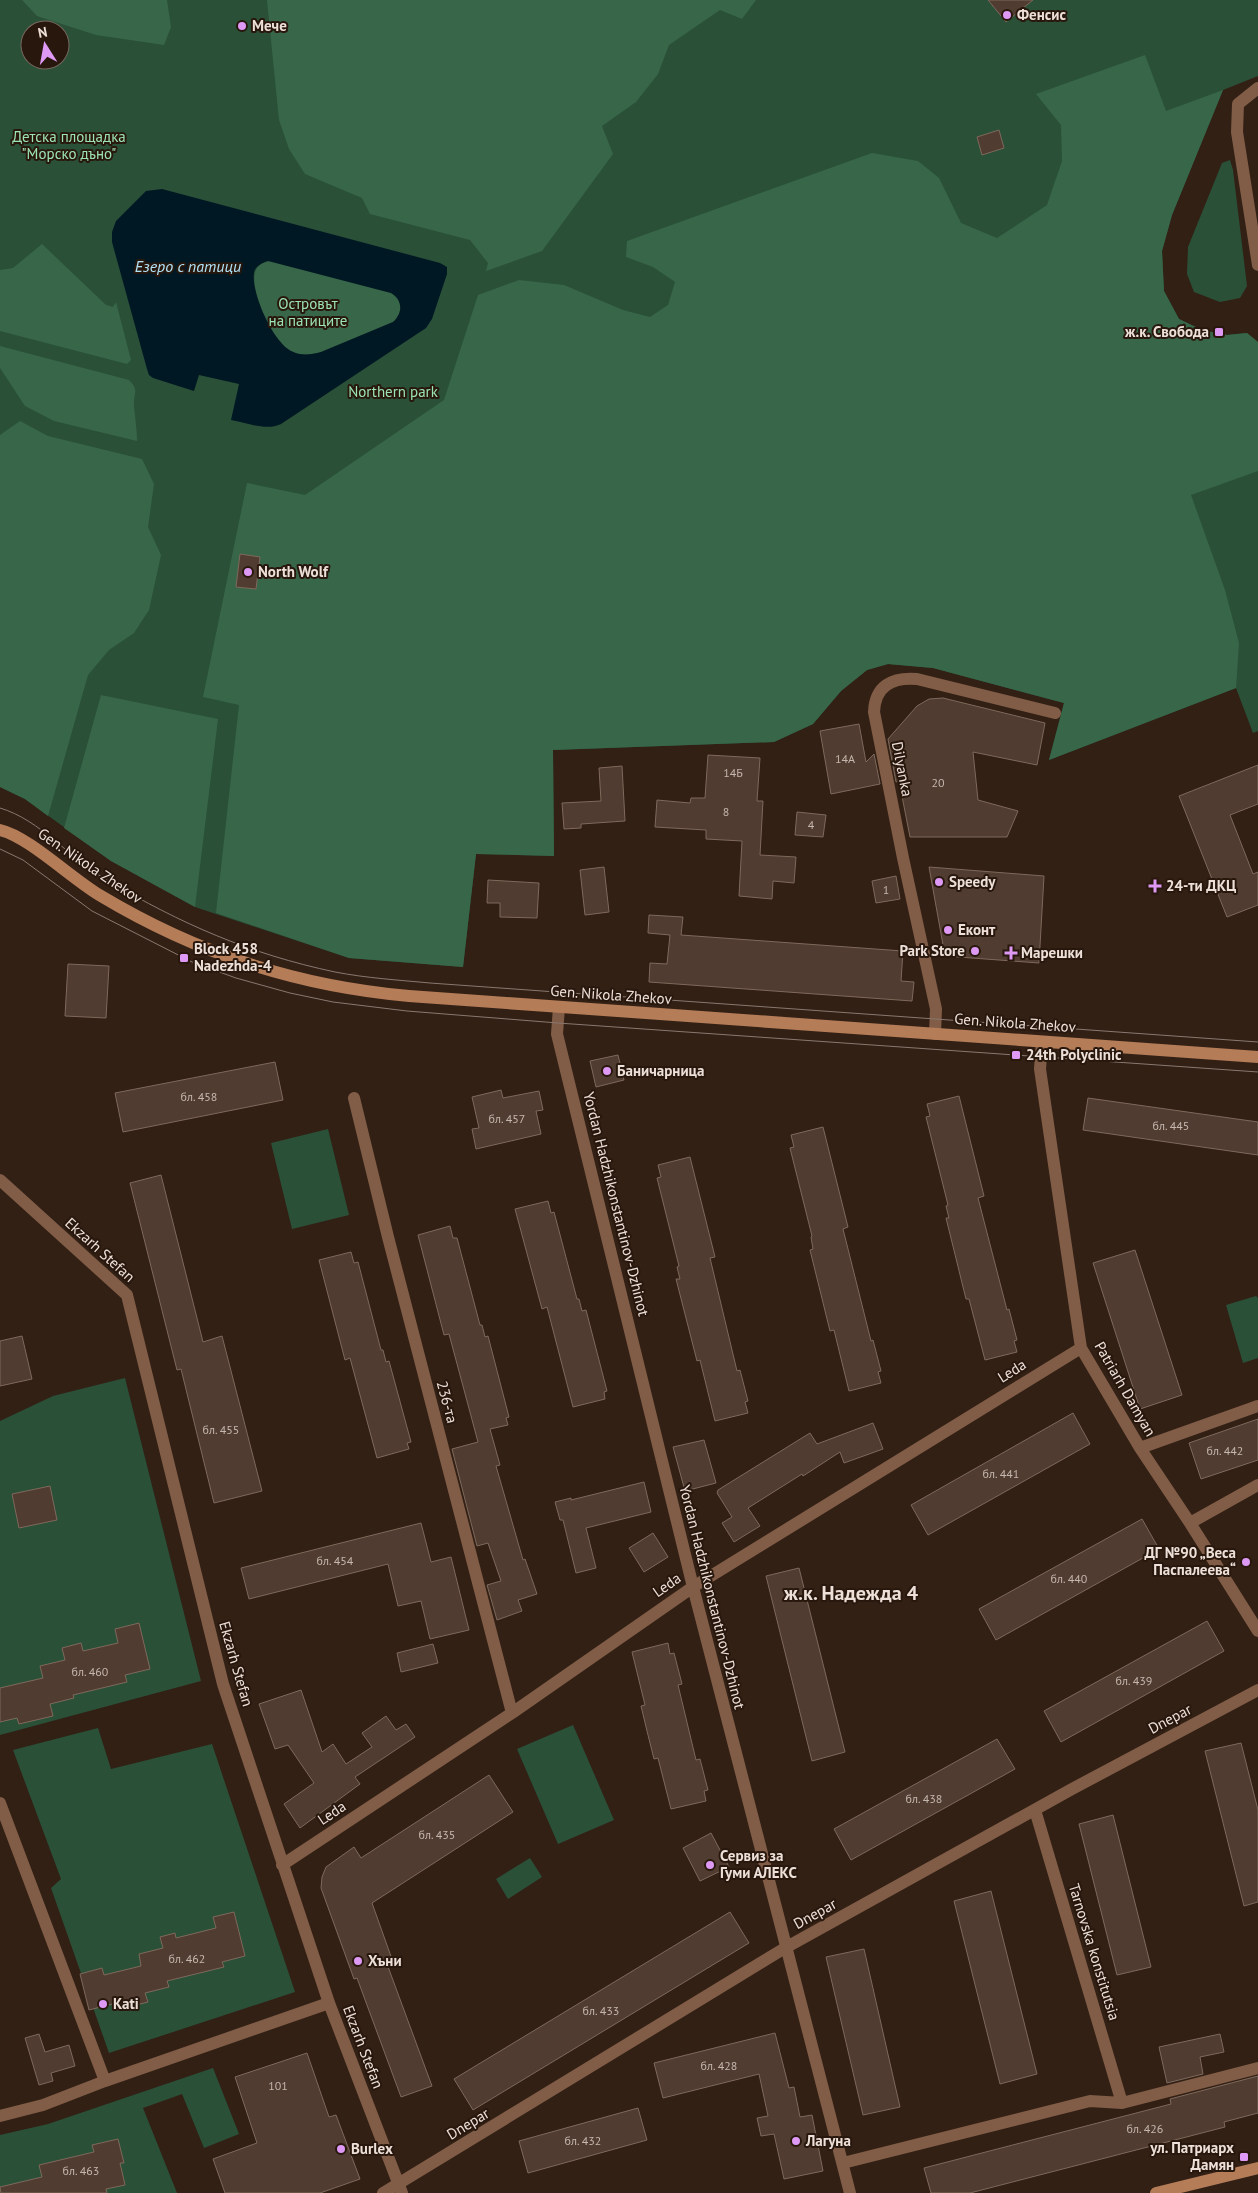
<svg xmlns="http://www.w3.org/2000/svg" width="1258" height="2193" font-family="'PT Sans',sans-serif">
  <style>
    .green { fill: #2a5038; fill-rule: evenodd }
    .forest { fill: #386649 }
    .water { fill: #001823; fill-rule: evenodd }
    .building { fill: #503c30; stroke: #7f695c }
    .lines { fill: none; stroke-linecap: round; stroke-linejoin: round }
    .street { stroke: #815d47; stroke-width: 12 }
    .secondary { stroke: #b57c58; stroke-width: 12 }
    .tram { stroke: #88786f; stroke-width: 1 }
    .poi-dot { fill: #dd99f4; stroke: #28170c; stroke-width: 2 }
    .labels { text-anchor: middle; stroke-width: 4; stroke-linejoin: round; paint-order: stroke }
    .number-label { font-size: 12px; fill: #c6b7af }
    .poi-label { font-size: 15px; font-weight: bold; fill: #ede0d9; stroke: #28170c; text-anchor: start }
    .park-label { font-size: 15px; fill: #9ce4b4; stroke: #28170c }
    .street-label { font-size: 15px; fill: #ede0d9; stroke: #28170c }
    .water-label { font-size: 16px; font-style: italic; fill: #b0e2f7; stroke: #28170c }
    .district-label { font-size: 20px; font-weight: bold; fill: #ede0d9; stroke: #28170c }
  </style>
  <rect width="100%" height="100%" fill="#322015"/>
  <path class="green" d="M 0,0 L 1258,0 L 1258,76 L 1223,90 L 1172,215 L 1162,251 L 1164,291 L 1179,319 L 1202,330 L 1227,335 L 1247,333 L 1258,342 L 1258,731 L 1253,733 L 1236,688 L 1049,760 L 1064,703 L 933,668 L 888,664 L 867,670 L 841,691 L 813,724 L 774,742 L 553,750 L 554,856 L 476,854 L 463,967 L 349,958 L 195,907 L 111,861 L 25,799 L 0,787 ZM 30,30 L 60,30 L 60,60 L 30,60 Z
    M 1230,160 L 1233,170 L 1247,286 L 1240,298 L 1220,302 L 1194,292 L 1187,274 L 1188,247 L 1222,163 Z
    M 328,1129 L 349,1215 L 292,1229 L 271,1143 Z
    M 1256,1296 L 1258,1298 L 1258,1358 L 1243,1363 L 1226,1305 Z
    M 125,1378 L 201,1681 L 0,1735 L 0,1421 L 53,1396 Z
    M 573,1725 L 614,1820 L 558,1844 L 517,1749 Z
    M 98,1728 L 111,1769 L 212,1744 L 295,1992 L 109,2053 L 51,1888 L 61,1879 L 13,1750 Z
    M 530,1858 L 542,1877 L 508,1899 L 496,1879 Z
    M 213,2068 L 239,2134 L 204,2148 L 182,2094 L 143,2108 L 177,2193 L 0,2193 L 0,2135 L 48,2124 Z"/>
  <path class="forest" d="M 22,0 L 167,0 L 171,27 L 164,45 L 96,35 L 37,16 Z
    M 267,0 L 756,0 L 742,19 L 720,10 L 669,45 L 658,74 L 636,102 L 602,126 L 613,154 L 542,251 L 486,271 L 488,263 L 470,240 L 370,214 L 362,198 L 305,174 L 289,149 L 279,120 Z
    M 1145,55 L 1166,111 L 1223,90 L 1172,215 L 1162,251 L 1164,291 L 1179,319 L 1202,330 L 1227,335 L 1247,333 L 1258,342 L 1258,471 L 1191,495 L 1225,590 L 1239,643 L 1236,688 L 1049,760 L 1064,703 L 933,668 L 888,664 L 867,670 L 841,691 L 813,724 L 774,742 L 553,750 L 554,856 L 476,854 L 463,967 L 349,958 L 216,913 L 239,705 L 203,697 L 247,483 L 305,495 L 444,400 L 478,295 L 519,280 L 564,285 L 623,310 L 650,317 L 668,305 L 675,282 L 653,267 L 626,257 L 627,241 L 872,153 L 918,161 L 939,178 L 961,223 L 997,238 L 1047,205 L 1062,161 L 1061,125 L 1036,94 Z
    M 42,244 L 106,305 L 113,307 L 116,302 L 131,360 L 127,364 L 0,331 L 0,270 L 13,268 Z
    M 273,261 L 391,293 C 403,300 403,313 393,322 L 321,352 C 311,355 300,356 291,351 C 273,342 250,292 255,273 C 257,264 265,261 273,261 Z
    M 0,346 L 129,380 C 140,391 133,393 134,406 C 135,418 137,429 137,441 L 54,421 L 25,406 L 0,368 Z
    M 20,421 L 48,436 L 142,459 L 154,484 L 148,527 L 161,555 L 149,610 L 134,633 L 109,650 L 88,675 L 48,816 L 25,799 L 0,787 L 0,435 Z
    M 101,695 L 218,719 L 195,907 L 111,861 L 64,828 Z"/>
  <path class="water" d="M 162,189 L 440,263 L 447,267 L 447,274 L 432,319 L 426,328 L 281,424 C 266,431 247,423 231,420 L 239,384 L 199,375 L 194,391 L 153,378 L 149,375 L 147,369 L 112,242 L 112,232 L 116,221 L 146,191 ZM 268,261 L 391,293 C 403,300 403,313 393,322 L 321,352 C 311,355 300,356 291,351 C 273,342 251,293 254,273 C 255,266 262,263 268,261 Z"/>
  <path class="building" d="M 988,0 L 1033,0 L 1006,22 Z
    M 999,130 L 1004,148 L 982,155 L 977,137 Z
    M 240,554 L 260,557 L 256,589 L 236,587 Z
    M 943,698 L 1045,723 L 1037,765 L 973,752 L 978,800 L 1018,811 L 1007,837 L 910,837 L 899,781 L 896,782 L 888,739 L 917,706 L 929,699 Z
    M 859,724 L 866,762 L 874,754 L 880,784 L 831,794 L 820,731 Z
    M 708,755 L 760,758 L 757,801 L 763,801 L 760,855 L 796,857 L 794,883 L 773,881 L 772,899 L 739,896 L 742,841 L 706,839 L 706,830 L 655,827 L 657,800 L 690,803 L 691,798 L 705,798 Z
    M 1258,765 L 1258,804 L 1230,815 L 1253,874 L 1258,872 L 1258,905 L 1227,917 L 1179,796 Z
    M 622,766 L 625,821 L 581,824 L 581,828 L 564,829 L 562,803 L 601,801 L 599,768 Z
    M 797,812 L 826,815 L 823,837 L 795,835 Z
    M 604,867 L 609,912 L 585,915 L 580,870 Z
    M 929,867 L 1044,876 L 1039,963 L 945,956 Z
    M 896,876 L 900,899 L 876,903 L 872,881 Z
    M 488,880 L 539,883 L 537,918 L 500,917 L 500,903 L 487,903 Z
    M 649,915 L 683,917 L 681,935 L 903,951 L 901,981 L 914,982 L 912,1001 L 649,982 L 650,963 L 667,964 L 670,935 L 648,933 Z
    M 68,964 L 109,966 L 106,1018 L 65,1016 Z
    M 618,1055 L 624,1080 L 596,1087 L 590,1061 Z
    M 275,1062 L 283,1100 L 123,1132 L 115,1093 Z
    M 501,1090 L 503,1098 L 539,1091 L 543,1110 L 536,1111 L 541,1134 L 476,1149 L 472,1129 L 479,1128 L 472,1097 Z
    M 959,1096 L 984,1196 L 978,1198 L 1007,1310 L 1009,1309 L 1017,1340 L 1014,1341 L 1017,1352 L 985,1360 L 969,1299 L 966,1299 L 946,1218 L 949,1218 L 946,1206 L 948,1205 L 926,1117 L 930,1116 L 927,1104 Z
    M 1088,1098 L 1258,1122 L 1258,1155 L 1083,1130 Z
    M 823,1127 L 848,1227 L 843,1229 L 871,1341 L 873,1340 L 881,1371 L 878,1372 L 881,1383 L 849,1391 L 834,1330 L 830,1331 L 810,1250 L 813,1249 L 811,1237 L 812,1236 L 790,1148 L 794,1147 L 791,1135 Z
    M 690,1157 L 715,1257 L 710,1258 L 737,1371 L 740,1370 L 748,1401 L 745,1402 L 748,1413 L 715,1421 L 700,1360 L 697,1361 L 676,1279 L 680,1279 L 677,1267 L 679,1266 L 657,1178 L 661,1177 L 658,1165 Z
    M 161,1175 L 203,1342 L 222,1336 L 262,1491 L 214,1503 L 181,1369 L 177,1370 L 130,1183 Z
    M 548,1201 L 551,1213 L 554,1212 L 577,1299 L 579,1299 L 582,1311 L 586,1310 L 607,1391 L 604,1392 L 605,1399 L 573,1407 L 547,1307 L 542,1309 L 515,1209 Z
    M 450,1226 L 453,1238 L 457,1238 L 480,1325 L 482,1325 L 485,1337 L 488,1336 L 509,1417 L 506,1418 L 508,1425 L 490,1429 L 500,1465 L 496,1466 L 523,1560 L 525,1559 L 537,1594 L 518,1600 L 522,1611 L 497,1620 L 487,1585 L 501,1581 L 488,1543 L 477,1546 L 452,1449 L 478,1442 L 449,1334 L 444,1335 L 418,1235 Z
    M 1135,1250 L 1182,1395 L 1140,1409 L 1093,1263 Z
    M 351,1252 L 354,1263 L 358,1262 L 381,1350 L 383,1350 L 386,1362 L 389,1361 L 411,1442 L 407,1443 L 409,1449 L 377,1458 L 350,1358 L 345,1360 L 319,1260 Z
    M 22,1336 L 32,1379 L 0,1386 L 0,1341 Z
    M 1073,1413 L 1090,1444 L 928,1535 L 911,1505 Z
    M 1258,1419 L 1258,1460 L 1201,1479 L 1189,1443 Z
    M 873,1423 L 883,1449 L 844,1463 L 840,1452 L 803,1476 L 802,1474 L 748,1508 L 760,1526 L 734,1542 L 722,1523 L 732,1517 L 717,1493 L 718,1490 L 810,1433 L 817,1444 Z
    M 704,1440 L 716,1483 L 685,1491 L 673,1447 Z
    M 644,1482 L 651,1512 L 586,1528 L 596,1568 L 576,1573 L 563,1520 L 560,1520 L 555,1502 L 571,1498 L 571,1500 Z
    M 50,1486 L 57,1520 L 19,1528 L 12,1494 Z
    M 1142,1519 L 1159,1549 L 996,1640 L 979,1609 Z
    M 421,1523 L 431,1562 L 451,1557 L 469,1630 L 430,1639 L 421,1601 L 398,1606 L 388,1564 L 249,1599 L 241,1568 Z
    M 653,1533 L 668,1557 L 644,1572 L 629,1548 Z
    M 799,1568 L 845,1752 L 812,1761 L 766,1576 Z
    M 1207,1621 L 1224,1651 L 1061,1742 L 1044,1711 Z
    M 139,1623 L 150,1669 L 125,1675 L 127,1682 L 73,1695 L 74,1698 L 50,1704 L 53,1716 L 19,1724 L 17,1718 L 0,1722 L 0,1688 L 43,1678 L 40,1666 L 65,1660 L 62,1648 L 81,1643 L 83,1651 L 118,1643 L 115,1629 Z
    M 668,1643 L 670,1654 L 674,1653 L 682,1684 L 678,1685 L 696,1760 L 700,1759 L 708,1790 L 704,1791 L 706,1801 L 671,1809 L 658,1758 L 654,1759 L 647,1731 L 641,1706 L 645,1705 L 632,1652 Z
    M 433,1644 L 438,1663 L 401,1672 L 397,1653 Z
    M 301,1690 L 322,1752 L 333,1744 L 346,1764 L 372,1747 L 362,1733 L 386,1716 L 396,1730 L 406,1724 L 415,1737 L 355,1777 L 360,1784 L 300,1828 L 284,1804 L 314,1783 L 288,1745 L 275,1749 L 259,1704 Z
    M 997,1739 L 1015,1769 L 851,1860 L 834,1829 Z
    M 1241,1743 L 1258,1810 L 1258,1902 L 1244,1906 L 1205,1751 Z
    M 489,1775 L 513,1812 L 372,1903 L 393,1962 L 387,1964 L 432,2086 L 401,2097 L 357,1978 L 354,1979 L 321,1888 L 322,1877 L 326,1867 L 354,1847 L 361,1858 Z
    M 1113,1815 L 1151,1967 L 1117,1975 L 1079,1824 Z
    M 711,1833 L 729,1867 L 700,1881 L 683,1848 Z
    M 991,1891 L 1037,2074 L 1000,2084 L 954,1901 Z
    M 234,1912 L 245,1956 L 222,1962 L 224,1967 L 167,1981 L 169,1987 L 145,1993 L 148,2002 L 116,2010 L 112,2004 L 89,2010 L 80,1974 L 102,1968 L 104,1975 L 141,1966 L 139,1954 L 163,1948 L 160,1937 L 175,1933 L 176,1938 L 216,1928 L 213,1917 Z
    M 730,1912 L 749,1943 L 473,2110 L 454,2079 Z
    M 864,1949 L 900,2107 L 863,2115 L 826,1957 Z
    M 775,2033 L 789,2088 L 794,2087 L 800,2117 L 812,2115 L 823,2171 L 784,2179 L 774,2134 L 761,2136 L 757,2118 L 768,2116 L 759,2074 L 663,2098 L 654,2063 Z
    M 39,2034 L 45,2052 L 69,2045 L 75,2066 L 51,2073 L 53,2081 L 39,2085 L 25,2038 Z
    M 1220,2034 L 1224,2052 L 1200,2057 L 1203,2074 L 1167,2083 L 1159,2047 Z
    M 307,2053 L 329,2117 L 336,2115 L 360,2179 L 320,2193 L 225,2193 L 213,2159 L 257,2143 L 235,2077 Z
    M 1258,2076 L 1258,2113 L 1224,2122 L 1225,2127 L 970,2193 L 931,2193 L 924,2168 L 1171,2104 L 1170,2099 Z
    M 638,2108 L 647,2140 L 528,2173 L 519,2141 Z
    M 118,2139 L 124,2163 L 120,2163 L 125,2185 L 106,2189 L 107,2193 L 1,2193 L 0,2187 L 42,2177 L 39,2165 L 94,2152 L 92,2145 Z"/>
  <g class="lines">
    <path class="street" d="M 1258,88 L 1238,104 L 1237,132 L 1258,265
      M 559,1007 L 557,1034 L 693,1587 L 850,2193
      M 935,1034 L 936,1009 L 903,858 L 874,712 C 875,686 892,677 917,679 L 1055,713
      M 1042,1042 L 1040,1069 L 1081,1348 L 1140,1448 L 1190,1523 L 1258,1631
      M 354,1098 L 388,1237 L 512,1713
      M 0,1180 L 127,1295 L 223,1684 L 329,2003 L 402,2193
      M 1140,1448 L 1258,1406
      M 1190,1523 L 1258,1485
      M 0,1803 L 105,2081 L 43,2105 L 0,2116
      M 1035,1810 L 1122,2103
      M 282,1865 L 512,1713 L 693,1587 L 1081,1348
      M 105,2081 L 329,2003
      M 843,2163 L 1090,2101 L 1122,2103 L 1258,2068
      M 383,2193 L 785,1948 L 1072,1789 L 1258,1690"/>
    <path class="secondary" d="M 0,830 C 28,836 73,880 101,896 C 198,954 297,986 409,996 L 1258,1057
      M 1156,2193 L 1258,2168"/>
    <path class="tram" d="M 0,808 C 41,820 70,859 107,880 C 181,924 250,954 335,972 C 366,978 398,980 430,983 L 1258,1042
      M 0,849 L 23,860 L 92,911 L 192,962 L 236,978 L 290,993 L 333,1002 L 407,1011 L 558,1023 L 1258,1072"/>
  </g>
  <g class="poi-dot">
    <circle cx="1007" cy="15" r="5"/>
    <circle cx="242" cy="26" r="5"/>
    <rect x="1214" y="327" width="10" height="10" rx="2.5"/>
    <circle cx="248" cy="572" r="5"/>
    <circle cx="939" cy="882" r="5"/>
    <path d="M1152.5 878.5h5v5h5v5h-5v5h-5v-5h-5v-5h5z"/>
    <circle cx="948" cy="930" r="5"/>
    <circle cx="975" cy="951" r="5"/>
    <path d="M1008.5 945.5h5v5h5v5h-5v5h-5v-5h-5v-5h5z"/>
    <rect x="179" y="953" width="10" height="10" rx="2.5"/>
    <rect x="1011" y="1050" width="10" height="10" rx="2.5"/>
    <circle cx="607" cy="1071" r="5"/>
    <circle cx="1246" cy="1562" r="5"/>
    <circle cx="710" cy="1865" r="5"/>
    <circle cx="358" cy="1961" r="5"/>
    <circle cx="103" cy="2004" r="5"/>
    <circle cx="796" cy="2141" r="5"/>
    <circle cx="341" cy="2149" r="5"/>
    <rect x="1239" y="2152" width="10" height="10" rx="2.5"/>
  </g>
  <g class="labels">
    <g class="number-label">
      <text x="845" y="763">14А</text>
      <text x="733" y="777">14Б</text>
      <text x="938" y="787">20</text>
      <text x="726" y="816">8</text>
      <text x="811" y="829">4</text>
      <text x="886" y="894">1</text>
      <text x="199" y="1101">бл. 458</text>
      <text x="507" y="1123">бл. 457</text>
      <text x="1171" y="1130">бл. 445</text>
      <text x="221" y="1434">бл. 455</text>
      <text x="1225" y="1455">бл. 442</text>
      <text x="1001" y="1478">бл. 441</text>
      <text x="335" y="1565">бл. 454</text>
      <text x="1069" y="1583">бл. 440</text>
      <text x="90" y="1676">бл. 460</text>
      <text x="1134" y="1685">бл. 439</text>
      <text x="924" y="1803">бл. 438</text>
      <text x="437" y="1839">бл. 435</text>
      <text x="187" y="1963">бл. 462</text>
      <text x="601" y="2015">бл. 433</text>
      <text x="719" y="2070">бл. 428</text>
      <text x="278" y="2090">101</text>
      <text x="1145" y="2133">бл. 426</text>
      <text x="583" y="2145">бл. 432</text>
      <text x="81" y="2175">бл. 463</text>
    </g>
    <g class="poi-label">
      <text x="1017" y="20">Фенсис</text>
      <text x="252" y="31">Мече</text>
      <text x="1209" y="337" text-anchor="end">ж.к. Свобода</text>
      <text x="258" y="577">North Wolf</text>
      <text x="949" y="887">Speedy</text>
      <text x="1166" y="891">24-ти ДКЦ</text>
      <text x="958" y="935">Еконт</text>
      <text x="194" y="954">Block 458<tspan x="194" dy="17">Nadezhda-4</tspan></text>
      <text x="965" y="956" text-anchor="end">Park Store</text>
      <text x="1021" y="958">Марешки</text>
      <text x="1026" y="1060">24th Polyclinic</text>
      <text x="617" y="1076">Баничарница</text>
      <text x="1236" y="1558" text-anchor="end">ДГ №90 „Веса<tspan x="1236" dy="17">Паспалеева“</tspan></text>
      <text x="720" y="1861">Сервиз за<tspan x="720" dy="17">Гуми АЛЕКС</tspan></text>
      <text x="368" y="1966">Хъни</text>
      <text x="113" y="2009">Kati</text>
      <text x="806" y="2146">Лагуна</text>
      <text x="1234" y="2153" text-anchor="end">ул. Патриарх<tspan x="1234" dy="17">Дамян</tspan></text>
      <text x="351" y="2154">Burlex</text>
    </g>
    <g class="park-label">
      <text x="69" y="142">Детска площадка<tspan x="69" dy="17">"Морско дъно"</tspan></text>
      <text x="308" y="309">Островът<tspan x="308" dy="17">на патиците</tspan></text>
      <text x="393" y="397">Northern park</text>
    </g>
    <g class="street-label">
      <text transform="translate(902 769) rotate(79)" y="5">Dilyanka</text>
      <text transform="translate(90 866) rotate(34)" y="5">Gen. Nikola Zhekov</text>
      <text transform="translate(611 995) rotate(4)" y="5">Gen. Nikola Zhekov</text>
      <text transform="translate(1015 1023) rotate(4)" y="5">Gen. Nikola Zhekov</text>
      <text transform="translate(616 1204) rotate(76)" y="5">Yordan Hadzhikonstantinov-Dzhinot</text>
      <text transform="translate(100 1250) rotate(42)" y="5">Ekzarh Stefan</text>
      <text transform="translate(1012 1371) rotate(-32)" y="5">Leda</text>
      <text transform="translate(1125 1389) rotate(60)" y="5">Patriarh Damyan</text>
      <text transform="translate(447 1402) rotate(75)" y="5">236-та</text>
      <text transform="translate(667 1585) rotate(-35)" y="5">Leda</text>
      <text transform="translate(712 1597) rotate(76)" y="5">Yordan Hadzhikonstantinov-Dzhinot</text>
      <text transform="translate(236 1664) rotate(74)" y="5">Ekzarh Stefan</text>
      <text transform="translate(1170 1719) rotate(-28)" y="5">Dnepar</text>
      <text transform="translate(332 1813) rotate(-34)" y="5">Leda</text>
      <text transform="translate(815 1914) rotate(-29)" y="5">Dnepar</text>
      <text transform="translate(1094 1952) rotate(73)" y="5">Tarnovska konstitutsia</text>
      <text transform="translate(363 2047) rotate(69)" y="5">Ekzarh Stefan</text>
      <text transform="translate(468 2124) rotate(-31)" y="5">Dnepar</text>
    </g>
    <g class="water-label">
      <text x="188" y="272">Езеро с патици</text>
    </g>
    <g class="district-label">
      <text x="851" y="1600">ж.к. Надежда 4</text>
    </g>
  </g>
  <g transform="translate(45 45) rotate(349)"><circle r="24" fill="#28170c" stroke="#77675e"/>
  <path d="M0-4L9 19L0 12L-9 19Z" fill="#dd99f4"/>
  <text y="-8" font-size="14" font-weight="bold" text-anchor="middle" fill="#ede0d9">N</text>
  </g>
</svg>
